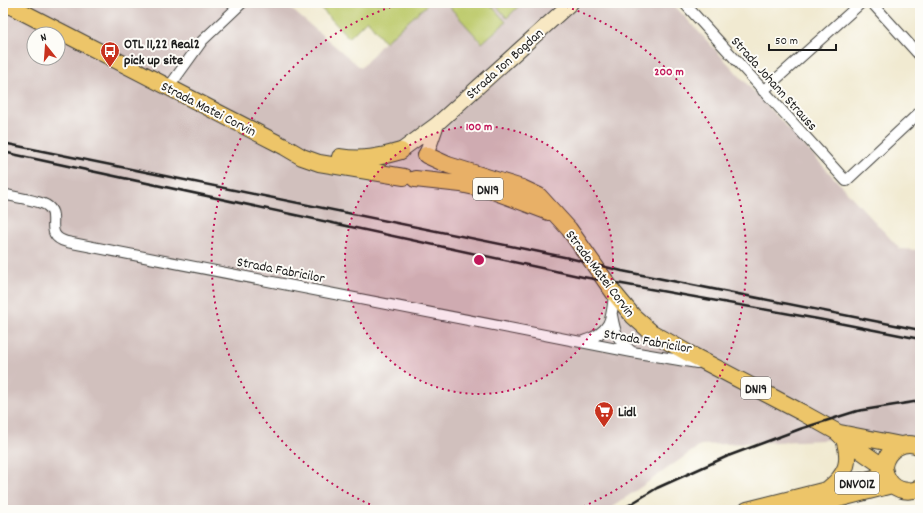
<svg xmlns="http://www.w3.org/2000/svg" width="923" height="513" font-family="Dekko,sans-serif">
  <style>
    .industrial { fill: #d1c0bd; fill-rule: evenodd }
    .green { fill: #bdca6c; stroke: #6c7344 }
    .lines { fill: none; stroke-linecap: round; stroke-linejoin: round }
    .minor-casing { stroke: #3c3b37; stroke-width: 12 }
    .secondary-casing { stroke: #3c3b37; stroke-width: 16 }
    .primary-casing { stroke: #3c3b37; stroke-width: 18 }
    .minor { stroke: #fff; stroke-width: 10 }
    .secondary { stroke: #f8e8c3; stroke-width: 14 }
    .primary { stroke: #edc569; stroke-width: 16 }
    .rail { stroke: #1c1c1c; stroke-width: 2.5 }
    .ring { fill: none; stroke: #c2185b; stroke-width: 2; stroke-dasharray: 2 4 }
    .labels { text-anchor: middle; stroke-width: 4; stroke-linejoin: round; paint-order: stroke }
    .shield { fill: #fdfcf7; stroke: #605f5e; stroke-width: 1 }
    .shield-label { font-size: 13px; font-weight: bold; fill: #1c1c1c }
    .poi-label { font-size: 14px; font-weight: bold; fill: #1c1c1c; stroke: #fdfcf7; text-anchor: start }
    .street-label { font-size: 14px; fill: #1c1c1c; stroke: #fdfcf7 }
    .centre { fill: #c2185b; stroke: #fdfcf7; stroke-width: 2 }
    .ring-label { font-size: 12px; text-anchor: middle; font-weight: bold; fill: #c2185b; stroke: #fdfcf7; stroke-width: 4; stroke-linejoin: round; paint-order: stroke }
  </style>
  <rect width="100%" height="100%" fill="#fdfcf7"/>
  <filter id="ink" filterUnits="userSpaceOnUse"><feTurbulence type="fractalNoise" baseFrequency=".025" numOctaves="2"/><feDisplacementMap in="SourceGraphic" scale="8" xChannelSelector="R" yChannelSelector="G"/><feConvolveMatrix kernelMatrix="1 2 1 2 8 2 1 2 1" color-interpolation-filters="sRGB"/></filter>
  <filter id="wash" filterUnits="userSpaceOnUse"><feTurbulence type="fractalNoise" baseFrequency=".012" numOctaves="4" result="noise"/><feDisplacementMap in="SourceGraphic" scale="16" xChannelSelector="R" yChannelSelector="G"/><feGaussianBlur stdDeviation="0.9" result="paint"/><feColorMatrix in="noise" values="0 0 0 0 0 0 0 0 0 0 0 0 0 0 0 0 0 1.4 0 .05"/><feComposite in="paint" operator="in"/></filter>
  <g filter="url(#wash)">
    <rect width="100%" height="100%" fill="#f1ead1"/>
    <path class="industrial" d="M 3,3 L 284,3 L 361,68 L 419,3 L 672,3 L 900,249 L 920,250 L 920,436 L 701,445 L 608,510 L 3,510 ZM 34,34 L 58,34 L 58,58 L 34,58 Z"/>
    <path class="green" d="M 316,3 L 429,3 L 385,42 L 367,20 L 349,38 Z
      M 446,3 L 489,3 L 506,22 L 482,43 Z
      M 494,3 L 522,3 L 507,18 Z"/>
  </g>
  <g filter="url(#ink)">
    <g class="lines">
      <g class="minor-casing">
        <path id="minor" d="M 684,3 L 846,181 L 920,112
          M 872,3 L 920,56
          M 169,87 L 202,41 L 242,3
          M 763,91 L 861,3
          M 3,194 C 13,197 38,200 46,205 C 63,215 41,235 67,242 L 632,352 L 697,363
          M 612,315 C 615,332 617,340 631,351
          M 583,341 C 611,333 612,319 614,293"/>
      </g>
      <g class="secondary-casing">
        <path id="secondary" d="M 403,149 L 437,124 L 571,3
          M 426,154 L 429,147 L 437,124"/>
      </g>
      <g class="primary-casing">
        <path id="primary" d="M 5,3 L 285,147 L 302,157 L 319,163 L 404,177
          M 426,155 L 448,165 L 522,188 L 539,196 L 569,229 L 614,293 L 633,316 L 651,332 L 688,353 L 801,412 L 837,432 L 844,439 L 884,467
          M 340,157 C 361,161 380,157 401,151
          M 415,179 L 461,184 L 493,191 L 549,212
          M 840,433 L 901,445
          M 920,447 C 905,439 887,449 884,466 C 884,469 885,472 886,475 C 892,490 906,494 920,488
          M 828,489 C 847,474 851,462 844,439
          M 747,510 L 858,482 L 874,478 L 885,472
          M 795,510 L 892,485"/>
      </g>
      <use href="#minor" class="minor"/>
      <use href="#secondary" class="secondary"/>
      <use href="#primary" class="primary"/>
      <path class="rail" d="M 3,143 L 569,258 L 622,271 L 920,330
        M 3,152 L 583,277 L 818,319 L 920,339
        M 621,510 L 657,488 L 728,456 L 800,429 L 857,411 L 920,401"/>
    </g>
  </g>
  <circle cx="479" cy="260" r="134" fill="#c2185b" fill-opacity=".12"/>
  <g class="ring">
    <circle cx="479" cy="260" r="134"/>
    <path d="M381 509A268 268 0 0 1 403 3M555 3A268 268 0 0 1 577 509"/>
  </g>
  <defs>
    <g id="bus-pin" transform="scale(1)"><path d="M0 17L-7.5 6A9.5 9.5 0 1 1 7.5 6Z" fill="#c8321e" stroke="#fdfcf7"/><path d="M-5-6H5V4H4V6H2V4H-2V6H-4V4H-5ZM-3.5-4V0h7V-4ZM-3.5 1.2v1.5H-2V1.2ZM2 1.2v1.5H3.5V1.2Z" fill="#fff"/></g>
    <g id="supermarket-pin" transform="scale(1)"><path d="M0 17L-7.5 6A9.5 9.5 0 1 1 7.5 6Z" fill="#c8321e" stroke="#fdfcf7"/><path d="M-6-5.5h2.5l.6 2H6L4.5 2H-2.5L-4.4-4H-6ZM-1.5 3.2a1.3 1.3 0 1 0 .1 0ZM3 3.2a1.3 1.3 0 1 0 .1 0Z" fill="#fff"/></g>
  </defs>
  <g fill-rule="evenodd">
    <use href="#bus-pin" x="110" y="51"/>
    <use href="#supermarket-pin" x="604" y="411"/>
  </g>
  <g class="labels">
    <g class="shield">
      <rect x="473" y="178" width="30" height="22" rx="3"/>
      <rect x="741" y="377" width="30" height="22" rx="3"/>
      <rect x="835" y="472" width="44" height="22" rx="3"/>
    </g>
    <g class="shield-label">
      <text x="488" y="194">DN19</text>
      <text x="756" y="393">DN19</text>
      <text x="857" y="488">DNVO1Z</text>
    </g>
    <g class="poi-label">
      <text x="124" y="48">OTL 11,22 Real2<tspan x="124" dy="16">pick up site</tspan></text>
      <text x="618" y="416">Lidl</text>
    </g>
    <g class="street-label">
      <text transform="translate(504 63) rotate(-42)" y="5">Strada Ion Bogdan</text>
      <text transform="translate(775 83) rotate(48)" y="5">Strada Johann Strauss</text>
      <text transform="translate(209 108) rotate(27)" y="5">Strada Matei Corvin</text>
      <text transform="translate(281 269) rotate(11)" y="5">Strada Fabricilor</text>
      <text transform="translate(601 273) rotate(53)" y="5">Strada Matei Corvin</text>
      <text transform="translate(648 340) rotate(10)" y="5">Strada Fabricilor</text>
    </g>
  </g>
  <circle cx="479" cy="260" r="6" class="centre"/>
  <g class="ring-label">
    <text x="669" y="75">200 m</text>
    <text x="479" y="130">100 m</text>
  </g>
  <rect width="923" height="513" fill="none" stroke="#fdfcf7" stroke-width="16"/>
  <g transform="translate(46 46) rotate(343)"><circle r="19" fill="#fdfcf7" stroke="#a3a29f"/>
  <path d="M0-3L7 15L0 10L-7 15Z" fill="#c8321e"/>
  <text y="-6" font-size="11" font-weight="bold" text-anchor="middle" fill="#1c1c1c">N</text>
  </g>
  <path d="M769 44v6h67v-6" fill="none" stroke="#1c1c1c" stroke-width="2"/>
  <text x="775" y="44" font-size="12" fill="#1c1c1c" stroke="#fdfcf7" stroke-width="3" paint-order="stroke">50 m</text>
</svg>
